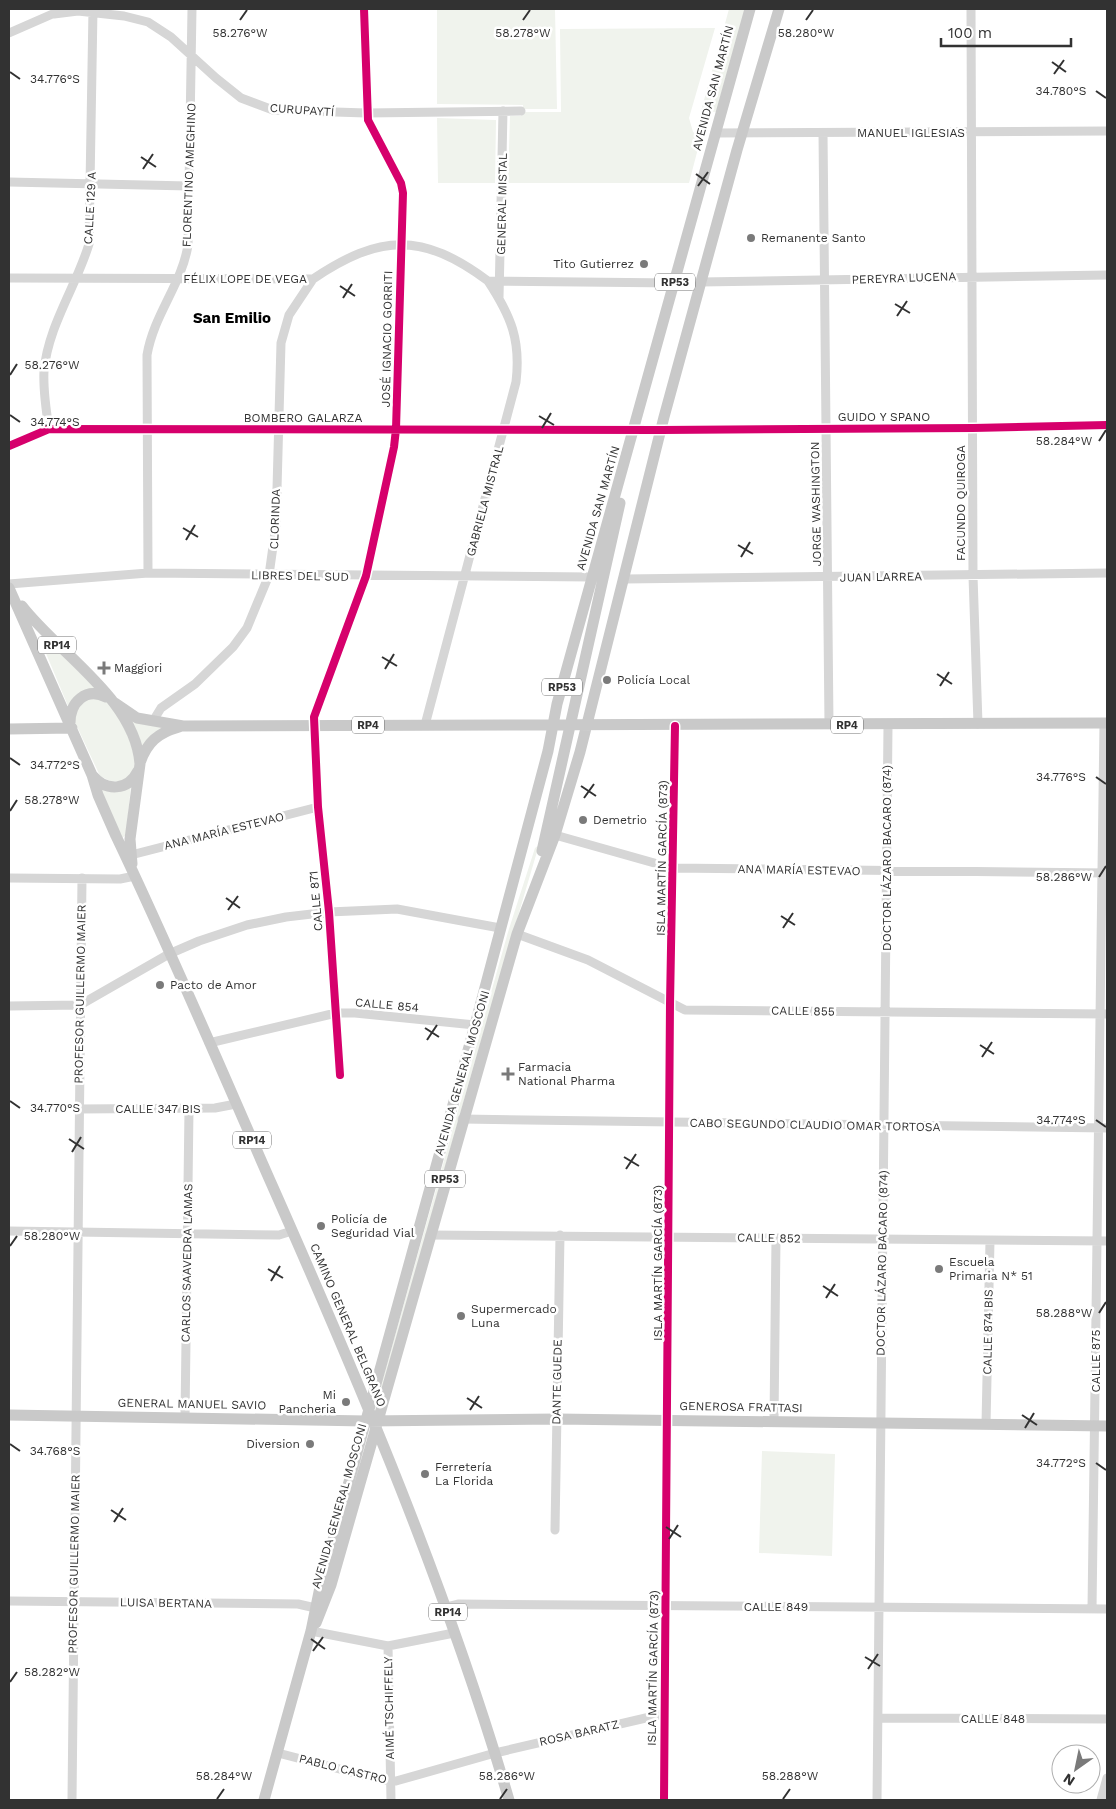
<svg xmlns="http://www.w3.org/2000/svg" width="1116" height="1809" font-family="'Work Sans',sans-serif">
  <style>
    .green { fill: #f0f3ed }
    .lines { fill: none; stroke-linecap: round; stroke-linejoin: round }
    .minor { stroke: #d6d6d6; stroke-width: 9 }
    .major { stroke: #c9c9c9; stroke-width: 11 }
    .cycleway-casing { stroke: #fff; stroke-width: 11 }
    .cycleway { stroke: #d6006c; stroke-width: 8 }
    .ticks { fill: none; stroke: #323232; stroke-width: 2 }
    .poi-dot { fill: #7a7a7a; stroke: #fff; stroke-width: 2 }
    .labels { text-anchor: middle; stroke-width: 5; stroke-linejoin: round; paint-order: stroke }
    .shield { fill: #fff; stroke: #707070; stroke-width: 1 }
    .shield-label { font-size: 11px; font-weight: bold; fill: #323232 }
    .street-label { font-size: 12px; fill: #323232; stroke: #fff }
    .poi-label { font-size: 12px; fill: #323232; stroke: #fff; text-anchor: start }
    .quarter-label { font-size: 15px; font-weight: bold; fill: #000; stroke: #fff }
    .ticks-label { font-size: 12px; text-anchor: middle; fill: #323232; stroke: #fff; stroke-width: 5; stroke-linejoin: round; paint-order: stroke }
  </style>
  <rect width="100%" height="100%" fill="#fff"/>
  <path class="green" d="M 437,9 L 555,9 L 557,109 L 523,109 L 523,105 L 437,104 Z
    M 729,9 L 745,9 L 716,112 L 708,111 L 704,128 L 698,122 Z
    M 715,28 L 689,118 L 693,132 L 701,137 L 689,183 L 508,183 L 510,116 L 521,116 L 521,112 L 561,112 L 560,29 Z
    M 437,118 L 496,120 L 495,183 L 438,183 Z
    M 44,637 L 97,690 L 72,701 L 68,706 L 40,639 Z
    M 91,697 C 95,698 102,698 106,701 C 118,710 138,753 135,769 C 134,773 128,777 125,781 L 112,782 L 100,776 L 74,720 L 76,709 Z
    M 130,721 L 170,726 L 141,750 Z
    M 131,785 L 126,835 L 122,838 L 101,790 Z
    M 539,845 L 471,1075 L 377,1410 L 375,1407 L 508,932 L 535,848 Z
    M 762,1451 L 835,1454 L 832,1556 L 759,1553 Z"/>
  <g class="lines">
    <path class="minor" d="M 971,9 L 973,576 L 978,724
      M 54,14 L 78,11 L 124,16 L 148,22 L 171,37 L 216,78 L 241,98 L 273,110 L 366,113 L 521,111
      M 9,33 L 57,12
      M 715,133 L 1107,131
      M 823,133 L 829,724
      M 9,182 L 189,186
      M 9,278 L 313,279 C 380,234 422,232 488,281 L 675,283
      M 701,282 L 1107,275
      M 499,298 L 503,111
      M 49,429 C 46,410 43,390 44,371 C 48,326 76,287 89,244 L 93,9
      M 9,446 L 49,429 L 661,430 L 973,428 L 1107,425
      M 148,573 L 147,355 C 154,314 182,284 188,245 L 192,9
      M 625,579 L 1107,573
      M 9,584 L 148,573 L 592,577
      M 153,721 L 161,708 L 195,684 L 233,647 L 247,628 L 269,575 L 276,525 L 281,343 L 289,315 L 313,279
      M 425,725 L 516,382 C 521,340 511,316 488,281
      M 555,835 L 672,868 L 1107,873
      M 131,855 L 318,807
      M 9,878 L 120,879 L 135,876
      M 517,934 L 588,960 L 685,1010 L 1107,1014
      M 9,1006 L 80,1005 L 169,954 L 199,941 L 247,925 L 286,917 L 329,912 L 397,909 L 500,928
      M 209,1043 L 336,1013 L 355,1013 L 475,1025
      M 340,1075 L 329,912 L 318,807 L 314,717 L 366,576 L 394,447 L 396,429 L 403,193 L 401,183 L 368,120 L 364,9
      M 79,1109 L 215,1108 L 236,1104
      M 462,1119 L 1107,1128
      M 9,1231 L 279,1235 L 292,1231
      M 430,1235 L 1107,1241
      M 185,1418 L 189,1109
      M 774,1421 L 776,1238
      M 986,1424 L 990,1241
      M 555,1530 L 560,1235
      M 9,1601 L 298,1604 L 320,1609
      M 446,1607 L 458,1604 L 1107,1609
      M 1092,1609 L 1104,723
      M 311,1631 L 388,1646 L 454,1633
      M 388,1646 L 391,1800
      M 878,1718 L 1107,1719
      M 278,1753 L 382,1780 L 396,1781 L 495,1753 L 663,1714
      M 72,1800 L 82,878
      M 664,1800 L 670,1004 L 675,726
      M 877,1800 L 888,726
      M 1101,1800 L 1107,1778"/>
    <path class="major" d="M 9,588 L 92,775 L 98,795 L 116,836 C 171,951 221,1069 272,1185 C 361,1386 447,1589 509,1800
      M 22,606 C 59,654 135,699 140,764 L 130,839 L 132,864
      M 115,703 L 137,718 L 183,726 L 1107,723
      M 70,723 C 70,702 86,687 106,697
      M 9,729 L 72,728
      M 140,763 C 147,742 158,733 179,727
      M 92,775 C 106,792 128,791 138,771
      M 542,851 L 620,503
      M 9,1415 L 366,1421 L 557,1419 L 1107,1426
      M 316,1623 L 331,1585 L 517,934 L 555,835 L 580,752 L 664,417 L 737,150 L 779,9
      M 264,1800 L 311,1631 L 320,1587 L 475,1025 L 548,751 L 557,704 L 750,9"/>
    <g class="cycleway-casing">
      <path id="cycleway" d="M 9,446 L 49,429 L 661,430 L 973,428 L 1107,425
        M 340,1075 L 329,912 L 318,807 L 314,717 L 366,576 L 394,447 L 396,429 L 403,193 L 401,183 L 368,120 L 364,9
        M 664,1800 L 670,1004 L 675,726"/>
    </g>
    <use href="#cycleway" class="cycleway"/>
  </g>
  <path class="ticks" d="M 240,20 L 247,10M 523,20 L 530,10M 806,20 L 813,10M 1052,62 L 1066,72M 10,72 L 20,79M 1054,74 L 1064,60M 1096,91 L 1106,98M 141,157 L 156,167M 143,169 L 153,154M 696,174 L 710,184M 698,186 L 708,172M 340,286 L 355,296M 343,298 L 352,284M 895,304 L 910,313M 897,316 L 907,301M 10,375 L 17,364M 10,415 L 20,422M 539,416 L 554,425M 542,428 L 551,413M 1099,441 L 1106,430M 183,528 L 198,537M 186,540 L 195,525M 738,545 L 753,554M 741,557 L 750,542M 382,657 L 397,666M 385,669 L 394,654M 937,674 L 952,684M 940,686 L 949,672M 10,758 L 20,765M 1096,777 L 1106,784M 581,786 L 596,796M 584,798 L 594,784M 10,811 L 17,800M 1099,877 L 1106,866M 226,898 L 240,908M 228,910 L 238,896M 781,916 L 795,925M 783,928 L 793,913M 425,1028 L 439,1037M 427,1040 L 437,1025M 980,1045 L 994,1054M 982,1057 L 992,1042M 10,1101 L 20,1108M 1096,1120 L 1106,1127M 69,1139 L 84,1149M 72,1152 L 81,1137M 624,1157 L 639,1166M 626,1169 L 636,1154M 10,1246 L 17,1236M 268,1269 L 283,1278M 271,1281 L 280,1266M 823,1286 L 838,1296M 826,1298 L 835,1284M 1099,1313 L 1106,1302M 467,1398 L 482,1408M 470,1410 L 479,1396M 1022,1415 L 1037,1425M 1025,1428 L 1034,1413M 10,1444 L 20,1451M 1096,1463 L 1106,1470M 111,1510 L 126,1520M 114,1522 L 123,1508M 666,1527 L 681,1537M 669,1539 L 678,1525M 311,1639 L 325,1649M 313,1651 L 323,1637M 865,1657 L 880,1666M 868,1669 L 878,1654M 10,1682 L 17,1672M 217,1799 L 224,1789M 500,1799 L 507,1789M 783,1799 L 790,1789"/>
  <g class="poi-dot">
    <circle cx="751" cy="238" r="5"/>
    <circle cx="644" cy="264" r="5"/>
    <path d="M101.5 660.5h5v5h5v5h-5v5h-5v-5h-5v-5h5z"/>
    <circle cx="607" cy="680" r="5"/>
    <circle cx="583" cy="820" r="5"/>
    <circle cx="160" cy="985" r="5"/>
    <path d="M505.5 1066.5h5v5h5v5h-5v5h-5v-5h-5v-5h5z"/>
    <circle cx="321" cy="1226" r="5"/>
    <circle cx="939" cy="1269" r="5"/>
    <circle cx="461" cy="1316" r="5"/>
    <circle cx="346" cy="1402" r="5"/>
    <circle cx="310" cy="1444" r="5"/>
    <circle cx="425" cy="1474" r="5"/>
  </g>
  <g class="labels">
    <g class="shield">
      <rect x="655" y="273.5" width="40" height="17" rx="4"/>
      <rect x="38" y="636.5" width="38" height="17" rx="4"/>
      <rect x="542" y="678.5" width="40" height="17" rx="4"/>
      <rect x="352" y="716.5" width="32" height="17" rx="4"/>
      <rect x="831" y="716.5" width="32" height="17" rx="4"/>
      <rect x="233" y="1131.5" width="38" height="17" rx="4"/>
      <rect x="425" y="1170.5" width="40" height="17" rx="4"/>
      <rect x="429" y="1603.5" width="38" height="17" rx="4"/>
    </g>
    <g class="shield-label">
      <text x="675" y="286">RP53</text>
      <text x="57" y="649">RP14</text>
      <text x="562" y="691">RP53</text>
      <text x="368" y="729">RP4</text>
      <text x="847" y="729">RP4</text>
      <text x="252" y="1144">RP14</text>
      <text x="445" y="1183">RP53</text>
      <text x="448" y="1616">RP14</text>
    </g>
    <g class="street-label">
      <text transform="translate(713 88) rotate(-75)" y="4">AVENIDA SAN MARTÍN</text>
      <text transform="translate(302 110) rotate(4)" y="4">CURUPAYTÍ</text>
      <text x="911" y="137">MANUEL IGLESIAS</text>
      <text transform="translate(189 175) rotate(-88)" y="4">FLORENTINO AMEGHINO</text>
      <text transform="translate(502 204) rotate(-89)" y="4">GENERAL MISTAL</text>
      <text transform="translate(90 208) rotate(-87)" y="4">CALLE 129 A</text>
      <text transform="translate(904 278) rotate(-2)" y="4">PEREYRA LUCENA</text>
      <text x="245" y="283">FÉLIX LOPE DE VEGA</text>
      <text transform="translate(387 339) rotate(-89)" y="4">JOSÉ IGNACIO GORRITI</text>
      <text x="884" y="421">GUIDO Y SPANO</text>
      <text x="303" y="422">BOMBERO GALARZA</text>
      <text transform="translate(485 501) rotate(-75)" y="4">GABRIELA MISTRAL</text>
      <text transform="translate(961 503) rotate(-90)" y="4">FACUNDO QUIROGA</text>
      <text transform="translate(816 504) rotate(-91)" y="4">JORGE WASHINGTON</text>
      <text transform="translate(598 508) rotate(-74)" y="4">AVENIDA SAN MARTÍN</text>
      <text transform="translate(275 519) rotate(-88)" y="4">CLORINDA</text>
      <text transform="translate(300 576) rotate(1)" y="4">LIBRES DEL SUD</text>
      <text transform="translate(881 577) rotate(-1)" y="4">JUAN LARREA</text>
      <text transform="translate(224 831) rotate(-14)" y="4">ANA MARÍA ESTEVAO</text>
      <text transform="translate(662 858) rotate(-89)" y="4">ISLA MARTÍN GARCÍA (873)</text>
      <text transform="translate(887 858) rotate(-90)" y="4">DOCTOR LÁZARO BACARO (874)</text>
      <text transform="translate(799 870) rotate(1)" y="4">ANA MARÍA ESTEVAO</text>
      <text transform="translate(316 901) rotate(-95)" y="4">CALLE 871</text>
      <text transform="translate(80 994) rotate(-89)" y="4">PROFESOR GUILLERMO MAIER</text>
      <text transform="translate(387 1005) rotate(5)" y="4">CALLE 854</text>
      <text transform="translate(803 1011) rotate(1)" y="4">CALLE 855</text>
      <text transform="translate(462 1073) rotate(-74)" y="4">AVENIDA GENERAL MOSCONI</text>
      <text x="158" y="1113">CALLE 347 BIS</text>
      <text transform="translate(815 1125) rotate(1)" y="4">CABO SEGUNDO CLAUDIO OMAR TORTOSA</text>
      <text transform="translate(769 1238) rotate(1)" y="4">CALLE 852</text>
      <text transform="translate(187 1263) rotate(-89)" y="4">CARLOS SAAVEDRA LAMAS</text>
      <text transform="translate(658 1263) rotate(-90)" y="4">ISLA MARTÍN GARCÍA (873)</text>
      <text transform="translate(882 1263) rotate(-89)" y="4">DOCTOR LÁZARO BACARO (874)</text>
      <text transform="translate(348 1325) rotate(67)" y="4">CAMINO GENERAL BELGRANO</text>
      <text transform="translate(988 1332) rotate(-89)" y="4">CALLE 874 BIS</text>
      <text transform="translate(1096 1361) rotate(-90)" y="4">CALLE 875</text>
      <text transform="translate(557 1382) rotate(-89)" y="4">DANTE GUEDE</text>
      <text transform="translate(192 1404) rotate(1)" y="4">GENERAL MANUEL SAVIO</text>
      <text transform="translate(741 1407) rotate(1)" y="4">GENEROSA FRATTASI</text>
      <text transform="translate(339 1506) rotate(-74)" y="4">AVENIDA GENERAL MOSCONI</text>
      <text transform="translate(74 1564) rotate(-89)" y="4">PROFESOR GUILLERMO MAIER</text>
      <text transform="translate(166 1603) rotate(1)" y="4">LUISA BERTANA</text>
      <text x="776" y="1611">CALLE 849</text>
      <text transform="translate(653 1668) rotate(-89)" y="4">ISLA MARTÍN GARCÍA (873)</text>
      <text transform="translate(389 1708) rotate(-91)" y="4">AIMÉ TSCHIFFELY</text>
      <text x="993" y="1723">CALLE 848</text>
      <text transform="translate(579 1733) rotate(-13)" y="4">ROSA BARATZ</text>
      <text transform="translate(343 1769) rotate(14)" y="4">PABLO CASTRO</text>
    </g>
    <g class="poi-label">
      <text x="761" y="242">Remanente Santo</text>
      <text x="634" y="268" text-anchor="end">Tito Gutierrez</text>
      <text x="114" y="672">Maggiori</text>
      <text x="617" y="684">Policía Local</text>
      <text x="593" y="824">Demetrio</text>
      <text x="170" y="989">Pacto de Amor</text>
      <text x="518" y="1071">Farmacia<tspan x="518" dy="14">National Pharma</tspan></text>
      <text x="331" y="1223">Policía de<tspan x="331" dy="14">Seguridad Vial</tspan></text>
      <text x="949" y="1266">Escuela<tspan x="949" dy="14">Primaria N* 51</tspan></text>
      <text x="471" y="1313">Supermercado<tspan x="471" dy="14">Luna</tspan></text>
      <text x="336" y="1399" text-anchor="end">Mi<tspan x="336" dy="14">Pancheria</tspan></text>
      <text x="300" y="1448" text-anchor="end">Diversion</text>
      <text x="435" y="1471">Ferretería<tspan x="435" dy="14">La Florida</tspan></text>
    </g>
    <g class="quarter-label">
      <text x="232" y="323">San Emilio</text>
    </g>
  </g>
  <g class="ticks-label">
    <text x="806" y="37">58.280°W</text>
    <text x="240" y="37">58.276°W</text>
    <text x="523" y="37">58.278°W</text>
    <text x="55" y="83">34.776°S</text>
    <text x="1061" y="95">34.780°S</text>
    <text x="52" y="369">58.276°W</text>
    <text x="55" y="426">34.774°S</text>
    <text x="1064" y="445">58.284°W</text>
    <text x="55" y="769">34.772°S</text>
    <text x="1061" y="781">34.776°S</text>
    <text x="52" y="804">58.278°W</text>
    <text x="1064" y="881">58.286°W</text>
    <text x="55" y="1112">34.770°S</text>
    <text x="1061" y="1124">34.774°S</text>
    <text x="52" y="1240">58.280°W</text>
    <text x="1064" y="1317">58.288°W</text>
    <text x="55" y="1455">34.768°S</text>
    <text x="1061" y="1467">34.772°S</text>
    <text x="52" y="1676">58.282°W</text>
    <text x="224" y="1780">58.284°W</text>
    <text x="507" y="1780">58.286°W</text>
    <text x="790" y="1780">58.288°W</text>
  </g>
  <rect width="1116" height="1809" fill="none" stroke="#323232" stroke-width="20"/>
  <g transform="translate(1076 1769) rotate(213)"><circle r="24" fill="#ffffff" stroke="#adadad"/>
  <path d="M0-4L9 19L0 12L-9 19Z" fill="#7a7a7a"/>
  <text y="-8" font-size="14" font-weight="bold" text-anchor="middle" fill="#323232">N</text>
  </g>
  <path d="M941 38v8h130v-8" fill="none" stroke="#323232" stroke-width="2.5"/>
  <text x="948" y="38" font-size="15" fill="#323232" stroke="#ffffff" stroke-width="4" paint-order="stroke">100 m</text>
</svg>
